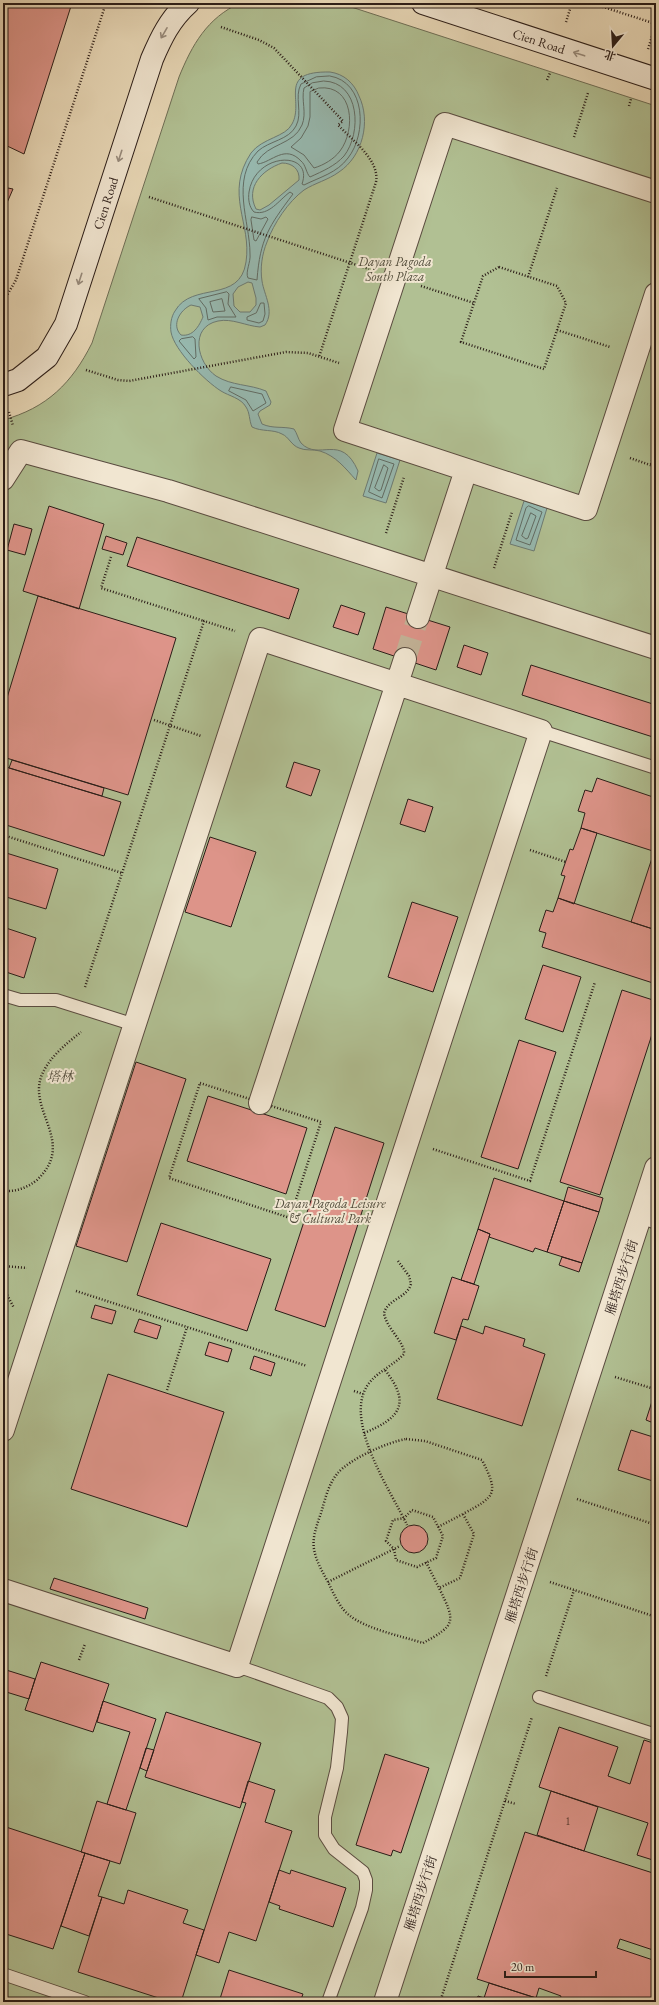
<svg xmlns="http://www.w3.org/2000/svg" width="659" height="2005" font-family="'EB Garamond','Noto Serif SC',serif">
  <style>
    .green { fill: #b1c093; stroke: #6e6e56 }
    .water { fill: #97bab1; stroke: #6c7b74; fill-rule: evenodd }
    .lines { fill: none; stroke-linecap: round; stroke-linejoin: round }
    .shore { stroke: #616c64; stroke-width: 1 }
    .building { fill: #dd9489; stroke: #2b1d18 }
    .street-tunnel { stroke: #c3b398; stroke-width: 22; stroke-dasharray: 22 11; stroke-linecap: butt }
    .lane-casing { stroke: #5a4c40; stroke-width: 14 }
    .street-casing { stroke: #5a4c40; stroke-width: 24 }
    .secondary-casing { stroke: #2b1d18; stroke-width: 24 }
    .path { stroke: #2b1d18; stroke-width: 2.5; stroke-dasharray: 1 2; stroke-linecap: butt }
    .lane { stroke: #f1e6d1; stroke-width: 12 }
    .street { stroke: #f1e6d1; stroke-width: 22 }
    .secondary { stroke: #f1e6d1; stroke-width: 22 }
    .oneway { stroke: #988c7e }
    .labels { text-anchor: middle; stroke-width: 4; stroke-linejoin: round; paint-order: stroke }
    .number-label { font-size: 11px; fill: #583b34 }
    .street-label { font-size: 13px; fill: #2b1d18; stroke: #f1e6d1 }
    .park-label { font-size: 13px; font-style: italic; fill: #534e3d; stroke: #f1e6d1 }
  </style>
  <rect width="100%" height="100%" fill="#e9d9b8"/>
  <filter id="stains"><feTurbulence type="fractalNoise" baseFrequency=".005" numOctaves="4"/><feColorMatrix values="0 0 0 0 .2 0 0 0 0 .09 0 0 0 0 .02 0 0 0 .5 -.17"/></filter>
  <radialGradient id="worn" r=".72"><stop offset=".6" stop-color="#630" stop-opacity="0"/><stop offset="1" stop-color="#630" stop-opacity=".3"/></radialGradient>
  <path class="green" d="M 240,3 L 339,3 L 656,106 L 656,2002 L 3,2002 L 3,420 C 47,408 72,383 92,343 L 179,77 C 192,45 207,18 240,3 Z"/>
  <path class="water" d="M 330,72 C 344,74 354,83 359,96 C 371,121 363,156 339,172 C 328,180 315,183 304,190 C 288,202 274,223 267,242 C 262,254 260,268 262,281 C 264,295 275,311 265,325 L 260,327 C 246,326 232,318 218,321 C 189,327 197,363 216,376 C 232,386 249,384 266,391 L 271,402 L 270,405 L 260,411 L 258,414 L 262,424 C 273,429 283,426 294,429 C 297,433 298,439 301,443 C 319,462 341,432 358,471 L 356,480 C 345,468 336,456 320,451 C 313,449 305,451 299,448 C 291,445 289,437 282,434 C 273,429 262,432 252,427 C 249,420 250,413 246,407 C 241,398 229,396 221,391 C 205,381 174,350 171,332 C 170,325 171,317 175,311 C 192,281 240,304 246,262 C 252,223 224,194 251,153 C 262,138 286,137 292,124 C 305,101 276,71 330,72 ZM 282,163 C 292,163 300,169 299,180 L 269,205 L 260,210 L 256,209 C 245,187 262,170 282,163 ZM 248,282 L 252,283 L 256,298 L 256,305 L 250,312 L 240,312 L 234,306 L 233,294 L 238,287 ZM 191,305 L 200,307 L 203,317 C 199,326 193,337 181,335 C 171,325 180,310 191,305 Z
    M 377,453 L 400,460 L 386,503 L 363,496 Z
    M 524,501 L 547,508 L 534,551 L 510,544 Z"/>
  <g class="lines">
    <path class="shore" d="M 330,76 C 366,82 367,134 348,158 C 337,173 320,177 304,185 L 302,184 C 314,150 255,152 249,192 C 248,199 249,207 254,212 C 269,216 279,200 290,192 L 293,194 C 269,226 260,239 257,280 L 248,278 C 245,272 251,262 250,254 C 250,221 230,180 258,151 C 269,141 289,140 296,126 C 303,113 294,97 301,84 L 316,77 Z
      M 324,81 C 360,82 362,133 344,156 C 335,166 323,171 310,177 C 306,173 306,165 301,161 C 285,144 272,162 258,164 L 257,162 C 268,143 294,145 302,125 C 307,113 301,100 304,88 L 312,83 Z
      M 319,88 C 354,84 356,130 340,151 C 334,159 324,165 314,168 L 304,155 L 291,147 L 301,138 L 308,126 L 310,117 L 310,92 Z
      M 252,217 L 261,219 L 266,217 L 268,219 L 256,241 L 254,240 L 251,220 Z
      M 227,292 L 229,294 L 228,304 L 236,317 L 217,317 L 208,320 L 206,308 L 199,299 Z
      M 222,299 L 225,311 L 213,312 L 210,302 Z
      M 261,303 L 264,303 L 265,314 L 263,321 L 259,323 L 247,320 L 247,317 L 256,313 Z
      M 193,337 L 195,339 L 196,357 L 194,359 L 179,341 L 181,339 Z
      M 231,387 L 262,394 L 266,403 L 253,411 L 246,400 L 229,391 Z
      M 379,459 L 394,464 L 382,498 L 369,492 Z
      M 384,465 L 388,468 L 381,490 L 379,491 L 375,488 Z
      M 529,506 L 542,512 L 530,545 L 516,540 L 526,508 Z
      M 531,513 L 536,516 L 528,538 L 526,539 L 522,536 Z"/>
  </g>
  <path class="building" d="M 3,3 L 72,3 L 24,154 L 3,144 Z
    M 3,187 L 13,189 L 3,212 Z
    M 49,506 L 104,524 L 79,609 L 23,591 Z
    M 14,524 L 32,529 L 25,555 L 7,550 Z
    M 106,536 L 127,543 L 123,555 L 102,549 Z
    M 137,537 L 299,589 L 289,619 L 127,566 Z
    M 38,596 L 176,638 L 128,795 L 3,757 L 3,711 Z
    M 341,605 L 365,613 L 358,635 L 333,627 Z
    M 386,607 L 450,627 L 436,670 L 373,649 Z
    M 464,645 L 488,653 L 481,675 L 457,667 Z
    M 531,665 L 656,705 L 656,738 L 522,695 Z
    M 12,760 L 104,788 L 102,796 L 9,768 Z
    M 294,762 L 320,770 L 311,796 L 286,787 Z
    M 3,766 L 121,802 L 104,856 L 3,824 Z
    M 597,778 L 656,798 L 656,852 L 581,828 L 585,813 L 578,811 L 585,790 L 592,792 Z
    M 408,799 L 433,807 L 425,832 L 400,824 Z
    M 581,828 L 597,833 L 574,904 L 558,898 L 565,876 L 561,875 L 570,849 L 573,850 Z
    M 210,837 L 256,852 L 231,927 L 185,912 Z
    M 3,852 L 58,869 L 46,909 L 3,896 Z
    M 654,852 L 656,852 L 656,930 L 631,922 Z
    M 558,898 L 656,930 L 656,984 L 542,947 L 546,933 L 539,931 L 546,910 L 553,912 Z
    M 412,902 L 458,917 L 433,992 L 388,977 Z
    M 3,927 L 36,938 L 24,978 L 3,971 Z
    M 543,965 L 581,977 L 563,1032 L 525,1019 Z
    M 622,990 L 656,1001 L 656,1022 L 600,1195 L 560,1182 Z
    M 519,1040 L 556,1052 L 518,1169 L 481,1157 Z
    M 136,1062 L 186,1079 L 127,1262 L 76,1246 Z
    M 208,1096 L 307,1128 L 286,1194 L 187,1161 Z
    M 335,1127 L 384,1143 L 325,1327 L 275,1310 Z
    M 494,1178 L 564,1201 L 547,1252 L 535,1248 L 533,1252 L 489,1237 L 490,1234 L 478,1229 Z
    M 568,1187 L 603,1198 L 599,1212 L 564,1201 Z
    M 564,1201 L 599,1212 L 582,1263 L 547,1252 Z
    M 161,1223 L 271,1259 L 247,1331 L 137,1295 Z
    M 478,1229 L 490,1234 L 474,1284 L 461,1280 Z
    M 562,1257 L 582,1263 L 579,1272 L 559,1265 Z
    M 452,1277 L 479,1286 L 468,1320 L 463,1319 L 456,1340 L 434,1333 Z
    M 95,1305 L 116,1311 L 112,1324 L 91,1318 Z
    M 139,1319 L 161,1326 L 157,1339 L 134,1332 Z
    M 461,1326 L 483,1334 L 485,1326 L 525,1339 L 523,1346 L 545,1354 L 522,1426 L 437,1399 Z
    M 209,1342 L 232,1349 L 228,1362 L 205,1355 Z
    M 254,1356 L 275,1363 L 271,1376 L 250,1369 Z
    M 108,1374 L 224,1412 L 187,1527 L 71,1489 Z
    M 656,1389 L 656,1424 L 646,1420 Z
    M 656,1429 L 656,1482 L 618,1470 L 631,1430 L 653,1437 Z
    M400 1539a14 14 0 1 1 28 0a14 14 0 1 1-28 0Z
    M 54,1578 L 148,1608 L 145,1619 L 50,1589 Z
    M 41,1662 L 109,1684 L 93,1732 L 25,1710 Z
    M 3,1669 L 35,1679 L 29,1699 L 3,1691 Z
    M 103,1701 L 156,1719 L 126,1810 L 107,1804 L 130,1732 L 97,1722 Z
    M 166,1712 L 261,1743 L 240,1808 L 145,1777 Z
    M 559,1727 L 618,1747 L 608,1776 L 630,1784 L 644,1740 L 656,1744 L 656,1861 L 637,1855 L 648,1823 L 539,1787 Z
    M 146,1748 L 154,1750 L 147,1771 L 140,1768 Z
    M 385,1754 L 429,1768 L 401,1853 L 393,1850 L 391,1856 L 356,1845 Z
    M 248,1781 L 275,1790 L 265,1822 L 292,1831 L 256,1941 L 229,1932 L 219,1963 L 196,1955 L 246,1803 L 242,1802 Z
    M 551,1791 L 598,1807 L 584,1851 L 537,1835 Z
    M 97,1801 L 136,1813 L 120,1864 L 81,1852 Z
    M 3,1826 L 85,1853 L 53,1949 L 3,1933 Z
    M 525,1832 L 656,1874 L 656,1951 L 620,1939 L 617,1948 L 656,1961 L 656,2002 L 559,2002 L 561,1996 L 539,1988 L 536,1998 L 477,1979 Z
    M 85,1853 L 110,1861 L 98,1896 L 102,1897 L 89,1936 L 61,1926 Z
    M 279,1870 L 290,1874 L 291,1870 L 346,1888 L 333,1927 L 279,1909 L 280,1906 L 269,1902 Z
    M 128,1890 L 188,1910 L 183,1923 L 204,1930 L 181,2002 L 171,2002 L 78,1972 L 102,1897 L 124,1904 Z
    M 229,1970 L 303,1994 L 300,2002 L 219,2002 Z
    M 489,1983 L 536,1998 L 535,2002 L 476,2002 L 478,1996 L 484,1998 Z"/>
  <g class="lines">
    <path class="street-tunnel" d="M 405,659 L 418,617"/>
    <g class="lane-casing">
      <path id="lane" d="M 541,731 L 656,768
        M 3,995 L 20,1000 L 56,1000 L 135,1025
        M 640,1217 L 656,1223
        M 237,1666 L 328,1698 L 337,1707 L 342,1718 L 341,1732 L 337,1768 L 325,1817 L 325,1835 L 334,1849 L 363,1872 L 366,1880 L 366,1890 L 362,1908 L 328,2002
        M 539,1697 L 656,1735
        M 3,1974 L 85,2002"/>
    </g>
    <g class="street-casing">
      <path id="street" d="M 656,192 L 445,124 L 345,430 L 586,509 L 656,294
        M 3,479 L 21,451 L 168,491 L 234,512 L 656,648
        M 418,617 L 466,470
        M 260,1103 L 405,659
        M 3,1430 L 260,639 L 541,731 L 237,1666 L 3,1590
        M 385,2002 L 656,1168"/>
    </g>
    <g class="secondary-casing">
      <g id="secondary">
        <path id="s1" d="M 423,3 L 656,79"/>
        <path id="s2" d="M 3,385 L 18,380 L 47,357 L 66,324 L 152,59 C 161,38 170,19 188,3"/>
      </g>
    </g>
    <path class="path" d="M 591,3 L 656,24
      M 566,22 L 572,3
      M 221,27 L 259,40 L 274,48 L 343,121 L 338,125 C 352,140 380,160 376,182 L 319,357
      M 648,49 L 656,24
      M 547,80 L 550,73
      M 629,106 L 631,99
      M 574,137 L 588,93
      M 149,197 L 369,269
      M 499,267 L 557,286 L 566,303 L 544,369 L 461,342 L 483,276 Z
      M 528,277 L 557,188
      M 421,286 L 474,303
      M 3,302 L 16,280 L 106,3
      M 557,330 L 610,347
      M 86,370 L 118,380 L 129,381 L 286,352 L 308,353 L 339,363
      M 9,412 L 13,426
      M 630,458 L 656,467
      M 651,464 L 656,448
      M 386,533 L 404,477
      M 111,557 L 101,588 L 204,621
      M 494,568 L 512,512
      M 154,720 L 201,736
      M 3,835 L 122,873
      M 530,850 L 566,862
      M 85,987 L 204,621 L 235,631
      M 200,1083 L 321,1122 L 290,1218 L 169,1178 Z
      M 433,1149 L 530,1181 L 595,982
      M 3,1191 C 15,1192 27,1188 37,1180 C 76,1143 29,1113 41,1077 C 48,1058 66,1044 81,1032
      M 398,1261 L 409,1276 L 411,1284 C 407,1298 388,1299 384,1313 C 386,1328 405,1342 404,1354 C 393,1366 376,1372 367,1386 C 344,1423 391,1491 407,1525
      M 3,1266 L 27,1268
      M 3,1287 L 14,1308
      M 76,1291 L 307,1366
      M 615,1377 L 651,1388
      M 167,1390 L 187,1327
      M 354,1391 L 363,1394
      M 364,1433 C 401,1418 411,1403 385,1370
      M 406,1439 L 425,1441 L 482,1460 C 499,1494 496,1496 463,1514 L 474,1534 L 460,1578 L 439,1588 C 456,1622 456,1625 423,1643 C 401,1636 366,1629 349,1615 C 339,1607 334,1594 328,1582 C 322,1571 316,1561 314,1549 C 312,1537 317,1525 321,1513 C 325,1500 328,1485 337,1474 C 349,1459 388,1442 406,1439 Z
      M 577,1499 L 656,1525
      M 412,1510 L 433,1517 L 443,1536 L 436,1558 L 417,1567 L 396,1560 L 394,1549 L 386,1541 L 393,1520 L 404,1518 Z
      M 438,1527 L 463,1514
      M 426,1562 L 439,1588
      M 328,1582 L 400,1546
      M 550,1582 L 656,1617
      M 79,1660 L 85,1644
      M 546,1676 L 574,1590
      M 505,1801 L 516,1804
      M 440,2002 L 532,1717"/>
    <use href="#lane" class="lane"/>
    <use href="#street" class="street"/>
    <use href="#secondary" class="secondary"/>
  </g>
  <defs><path id="oneway-shaft" d="M-6 0H5M1.5-3L5.5 0L1.5 3" fill="none" stroke-width="1.6" stroke-linecap="round" stroke-linejoin="round"/></defs>
  <g class="oneway">
    <use href="#oneway-shaft" transform="translate(164 33) rotate(120)"/>
    <use href="#oneway-shaft" transform="translate(579 54) rotate(-162)"/>
    <use href="#oneway-shaft" transform="translate(120 156) rotate(108)"/>
    <use href="#oneway-shaft" transform="translate(80 279) rotate(108)"/>
  </g>
  <g class="labels">
    <g class="number-label">
      <text x="568" y="1825">1</text>
    </g>
    <g class="street-label">
      <text dy="5" stroke="none"><textPath href="#s1" startOffset="122">Cien Road</textPath></text>
      <text dy="5" stroke="none"><textPath href="#s2" startOffset="218">Cien Road</textPath></text>
      <text transform="translate(621 1277) rotate(-72)" y="5">雁塔西步行街</text>
      <text transform="translate(521 1585) rotate(-72)" y="5">雁塔西步行街</text>
      <text transform="translate(420 1893) rotate(-72)" y="5">雁塔西步行街</text>
    </g>
    <g class="park-label">
      <text x="395" y="266">Dayan Pagoda<tspan x="395" dy="15">South Plaza</tspan></text>
      <text x="60" y="1081">塔林</text>
      <text x="330" y="1208">Dayan Pagoda Leisure<tspan x="330" dy="15">&amp; Cultural Park</tspan></text>
    </g>
  </g>
  <rect width="659" height="2005" fill="none" stroke="#e9d9b8" stroke-width="16"/>
  <rect x="4" y="4" width="651" height="1997" fill="none" stroke="#2b1d18" stroke-width="2"/>
  <rect x="8" y="8" width="643" height="1989" fill="none" stroke="#2b1d18"/>
  <g transform="translate(613 46) rotate(198)" stroke="#f1e6d1" stroke-width="3" paint-order="stroke">
  <path d="M0-3L7 15L0 10L-7 15Z" fill="#2b1d18"/>
  <text y="-6" font-size="11" font-weight="bold" text-anchor="middle" fill="#2b1d18">北</text>
  </g>
  <path d="M505 1971v6h91v-6" fill="none" stroke="#2b1d18" stroke-width="2"/>
  <text x="511" y="1971" font-size="12" fill="#2b1d18" stroke="#f1e6d1" stroke-width="3" paint-order="stroke">20 m</text>
  <rect width="100%" height="100%" filter="url(#stains)"/>
  <rect width="100%" height="100%" fill="url(#worn)"/>
</svg>
